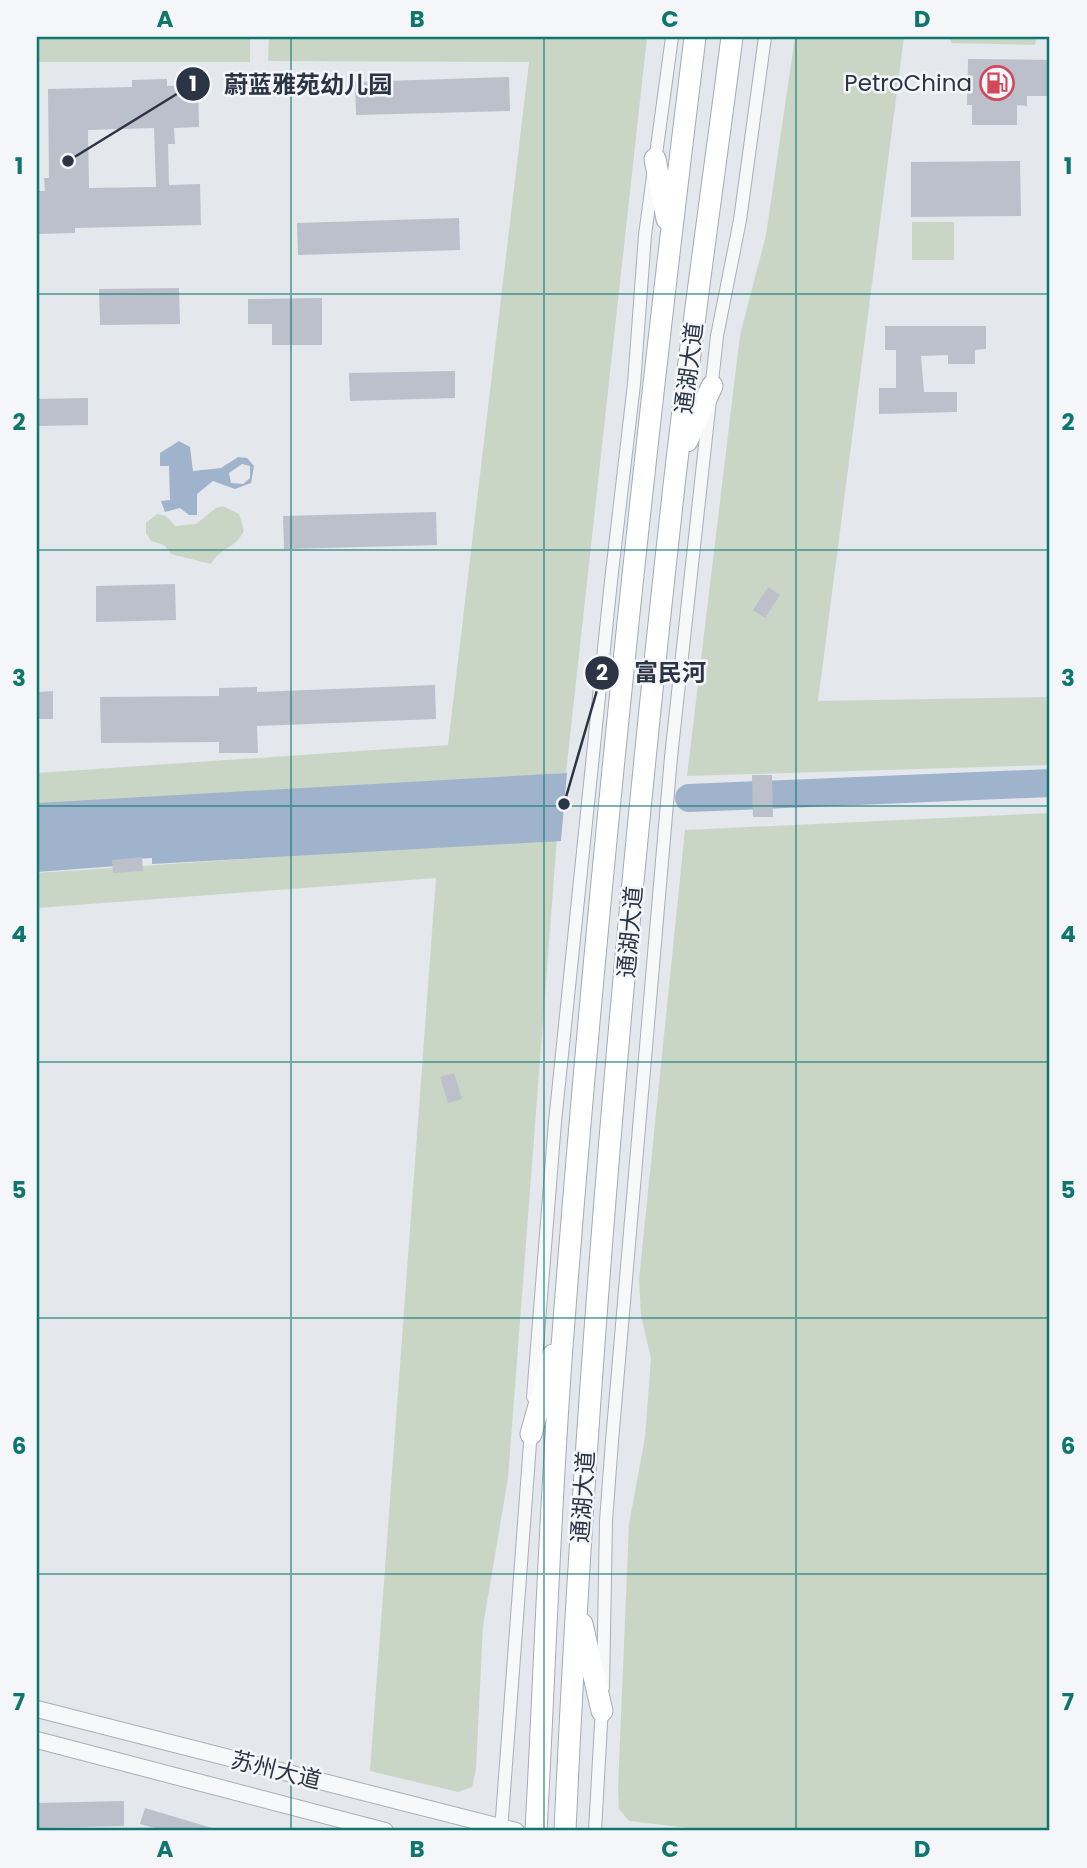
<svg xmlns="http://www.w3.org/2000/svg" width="1087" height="1868" font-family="Poppins,'Noto Sans SC',sans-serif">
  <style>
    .green { fill: #c9d6c5 }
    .water { fill: #9fb4cc; fill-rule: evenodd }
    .pier { fill: #e4e7ec }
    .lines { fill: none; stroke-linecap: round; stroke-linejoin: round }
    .river { stroke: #9fb4cc; stroke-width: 28 }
    .building { fill: #bbc0ca; fill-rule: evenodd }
    .minor-casing { stroke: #a9aeb7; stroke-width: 14 }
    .tertiary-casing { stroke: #a9aeb7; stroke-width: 18 }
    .primary-casing { stroke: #a3abb8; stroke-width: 23 }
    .minor { stroke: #f7f8fa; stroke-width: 12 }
    .tertiary { stroke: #f7f8fa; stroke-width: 16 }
    .primary { stroke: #fff; stroke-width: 21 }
    .grid { fill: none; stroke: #0f766e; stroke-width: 2; stroke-opacity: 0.55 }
    .labels { text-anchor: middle; stroke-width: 5; stroke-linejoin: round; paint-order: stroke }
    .poi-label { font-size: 23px; fill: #2b3445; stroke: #f4f6f9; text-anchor: end }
    .street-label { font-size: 23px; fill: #2b3445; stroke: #f4f6f9 }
    .leader { fill: none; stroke: #2b3445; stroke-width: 2.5 }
    .callout-dot { fill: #2b3445; stroke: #f4f6f9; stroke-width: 2.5 }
    .mark-label { font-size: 21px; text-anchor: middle; font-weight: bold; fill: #fff }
    .callout-label { font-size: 24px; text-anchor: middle; font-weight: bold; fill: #2b3445; stroke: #f4f6f9; stroke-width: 5; stroke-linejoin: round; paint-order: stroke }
    .neatline { fill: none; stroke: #0f766e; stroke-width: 2.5 }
    .grid-label { font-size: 23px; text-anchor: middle; font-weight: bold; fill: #0f766e }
  </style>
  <rect width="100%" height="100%" fill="#e4e7ec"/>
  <path class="green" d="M 37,37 L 250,37 L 250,62 L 37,62 Z
    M 269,37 L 647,37 L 566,773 L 37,811 L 37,773 L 448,745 L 529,62 L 268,61 Z
    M 795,37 L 904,37 L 818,701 L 1050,697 L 1050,765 L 687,776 L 740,335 L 766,235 Z
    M 950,37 L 1037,37 L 1035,45 L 951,43 Z
    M 912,222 L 954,222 L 954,260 L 912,260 Z
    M 223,506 L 239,514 L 244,530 C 237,548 219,548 211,564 L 171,554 L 164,545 L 151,541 L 146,533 L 146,523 L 157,514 L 166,516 L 175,526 L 196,524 L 216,508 Z
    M 1050,813 L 1050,1831 L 714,1831 L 629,1821 L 619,1809 L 618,1788 L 629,1524 L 645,1437 L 651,1358 L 641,1316 L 639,1280 L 685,830 Z
    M 557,838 L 508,1478 L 483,1626 L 476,1769 L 472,1787 L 458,1792 L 370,1771 L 436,878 L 37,908 L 37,873 Z"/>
  <path class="water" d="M 179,441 L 190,447 L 193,471 L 221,468 L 238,457 L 247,458 L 254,466 L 251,483 L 235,489 L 213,481 L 197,494 L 197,515 L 189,515 L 180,508 L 165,512 L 161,501 L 170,500 L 169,466 L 160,466 L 160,453 ZM 242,464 L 250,466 L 250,478 L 243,484 L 231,483 L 229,473 Z
    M 567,773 L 561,841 L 152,864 L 152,858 L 117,860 L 117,866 L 37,872 L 37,803 Z"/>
  <path class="pier" d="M 568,769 L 571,773 L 565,841 L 561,844 Z"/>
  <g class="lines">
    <path class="river" d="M 689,798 L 1050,783"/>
  </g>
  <path class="building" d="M 968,59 L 1050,60 L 1050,96 L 1027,96 L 1027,106 L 1017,105 L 1017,125 L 972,125 L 972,105 L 967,105 Z
    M 509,77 L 510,111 L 356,115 L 355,82 Z
    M 167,79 L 167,86 L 198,85 L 199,127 L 174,128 L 175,144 L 168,144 L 169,185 L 200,184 L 201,225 L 75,228 L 75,233 L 37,234 L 37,191 L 45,191 L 44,178 L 49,178 L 48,89 L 132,87 L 132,80 ZM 154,128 L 156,187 L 89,188 L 88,130 Z
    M 1020,161 L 1021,216 L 911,217 L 911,162 Z
    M 459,218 L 460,250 L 298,255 L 297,223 Z
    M 179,288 L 180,324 L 100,325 L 99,289 Z
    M 322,298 L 322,345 L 272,345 L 272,324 L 248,324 L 248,299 Z
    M 885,326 L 986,326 L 986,349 L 975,350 L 975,364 L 948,364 L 948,355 L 921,356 L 924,392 L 957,392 L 957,412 L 879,414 L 879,388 L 896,388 L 896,350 L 885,350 Z
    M 455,371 L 455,398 L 350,401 L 349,373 Z
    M 88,398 L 88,425 L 37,426 L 37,399 Z
    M 436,512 L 437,545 L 284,549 L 283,516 Z
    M 175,584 L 176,620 L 96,622 L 96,586 Z
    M 768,587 L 780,595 L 765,618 L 753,610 Z
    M 435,685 L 436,719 L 257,726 L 258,753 L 219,753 L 219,742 L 101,743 L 100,697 L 219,696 L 219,688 L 257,687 L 257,692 Z
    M 53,691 L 53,719 L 37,719 L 37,692 Z
    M 752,775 L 772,775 L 773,817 L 753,817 Z
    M 142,857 L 143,871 L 113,873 L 112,860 Z
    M 454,1073 L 462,1099 L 448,1103 L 440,1077 Z
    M 124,1801 L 124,1826 L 37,1828 L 37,1803 Z
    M 145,1808 L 212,1828 L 211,1831 L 166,1831 L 140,1824 Z"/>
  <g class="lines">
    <g class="minor-casing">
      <path id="minor" d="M 533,1397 L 555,1122 L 611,581 L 634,384 L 645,235 L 672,37
        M 603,1688 L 606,1521 L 612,1441 L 671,757 L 703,464 L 717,336 L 740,220 L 765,37
        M 501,1831 L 531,1430
        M 595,1831 L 602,1706"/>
    </g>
    <g class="tertiary-casing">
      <path id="tertiary" d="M 37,1709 L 516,1831
        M 37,1740 L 385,1831"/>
    </g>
    <g class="primary-casing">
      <path id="primary" d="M 655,159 L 667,219
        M 687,441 L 712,386
        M 531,1434 L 553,1355
        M 582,1624 L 602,1711
        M 536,1831 C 545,1666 550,1499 563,1334 C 596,902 642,467 695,37
        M 565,1831 C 585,1388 623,945 672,504 C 689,348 712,192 732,37"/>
    </g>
    <use href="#minor" class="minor"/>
    <use href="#tertiary" class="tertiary"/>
    <use href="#primary" class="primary"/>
  </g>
  <path class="grid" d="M 291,37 L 291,1831M 544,37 L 544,1831M 796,37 L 796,1831M 37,294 L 1050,294M 37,550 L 1050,550M 37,806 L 1050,806M 37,1062 L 1050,1062M 37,1318 L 1050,1318M 37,1574 L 1050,1574"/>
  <defs>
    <g id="fuel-ring" transform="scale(1.75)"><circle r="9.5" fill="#f4f6f9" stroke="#d1495b" stroke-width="1.5"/><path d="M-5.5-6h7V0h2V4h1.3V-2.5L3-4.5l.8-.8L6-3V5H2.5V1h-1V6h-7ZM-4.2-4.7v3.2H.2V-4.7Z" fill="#d1495b"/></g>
  </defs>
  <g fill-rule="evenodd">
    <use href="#fuel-ring" x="997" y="83"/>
  </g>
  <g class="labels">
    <g class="poi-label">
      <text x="972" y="91">PetroChina</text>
    </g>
    <g class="street-label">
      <text transform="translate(689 368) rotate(-83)" y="8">通湖大道</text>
      <text transform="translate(630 932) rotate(-85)" y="8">通湖大道</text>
      <text transform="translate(583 1497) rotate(-86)" y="8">通湖大道</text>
      <text transform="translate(276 1770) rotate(14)" y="8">苏州大道</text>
    </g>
  </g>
  <path class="leader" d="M68 161L193 84M564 804L602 673"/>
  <g class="callout-dot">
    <circle cx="68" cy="161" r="7"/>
    <circle cx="564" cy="804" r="7"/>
    <circle cx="193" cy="84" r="18"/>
    <circle cx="602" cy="673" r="18"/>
  </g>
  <g class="mark-label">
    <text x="193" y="91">1</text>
    <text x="602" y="680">2</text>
  </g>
  <g class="callout-label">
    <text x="308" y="93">蔚蓝雅苑幼儿园</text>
    <text x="670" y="681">富民河</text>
  </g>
  <rect width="1087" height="1868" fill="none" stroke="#f4f6f9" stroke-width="77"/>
  <rect x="38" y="38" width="1010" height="1791" class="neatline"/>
  <g class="grid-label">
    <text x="165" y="27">A</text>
    <text x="417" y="27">B</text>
    <text x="670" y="27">C</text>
    <text x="922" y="27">D</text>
    <text x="19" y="174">1</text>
    <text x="1068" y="174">1</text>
    <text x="19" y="430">2</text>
    <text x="1068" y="430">2</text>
    <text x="19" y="686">3</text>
    <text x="1068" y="686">3</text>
    <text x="19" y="942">4</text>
    <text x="1068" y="942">4</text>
    <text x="19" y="1198">5</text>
    <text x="1068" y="1198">5</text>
    <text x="19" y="1454">6</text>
    <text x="1068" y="1454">6</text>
    <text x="19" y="1710">7</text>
    <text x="1068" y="1710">7</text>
    <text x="165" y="1857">A</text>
    <text x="417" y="1857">B</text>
    <text x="670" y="1857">C</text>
    <text x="922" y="1857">D</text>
  </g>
</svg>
